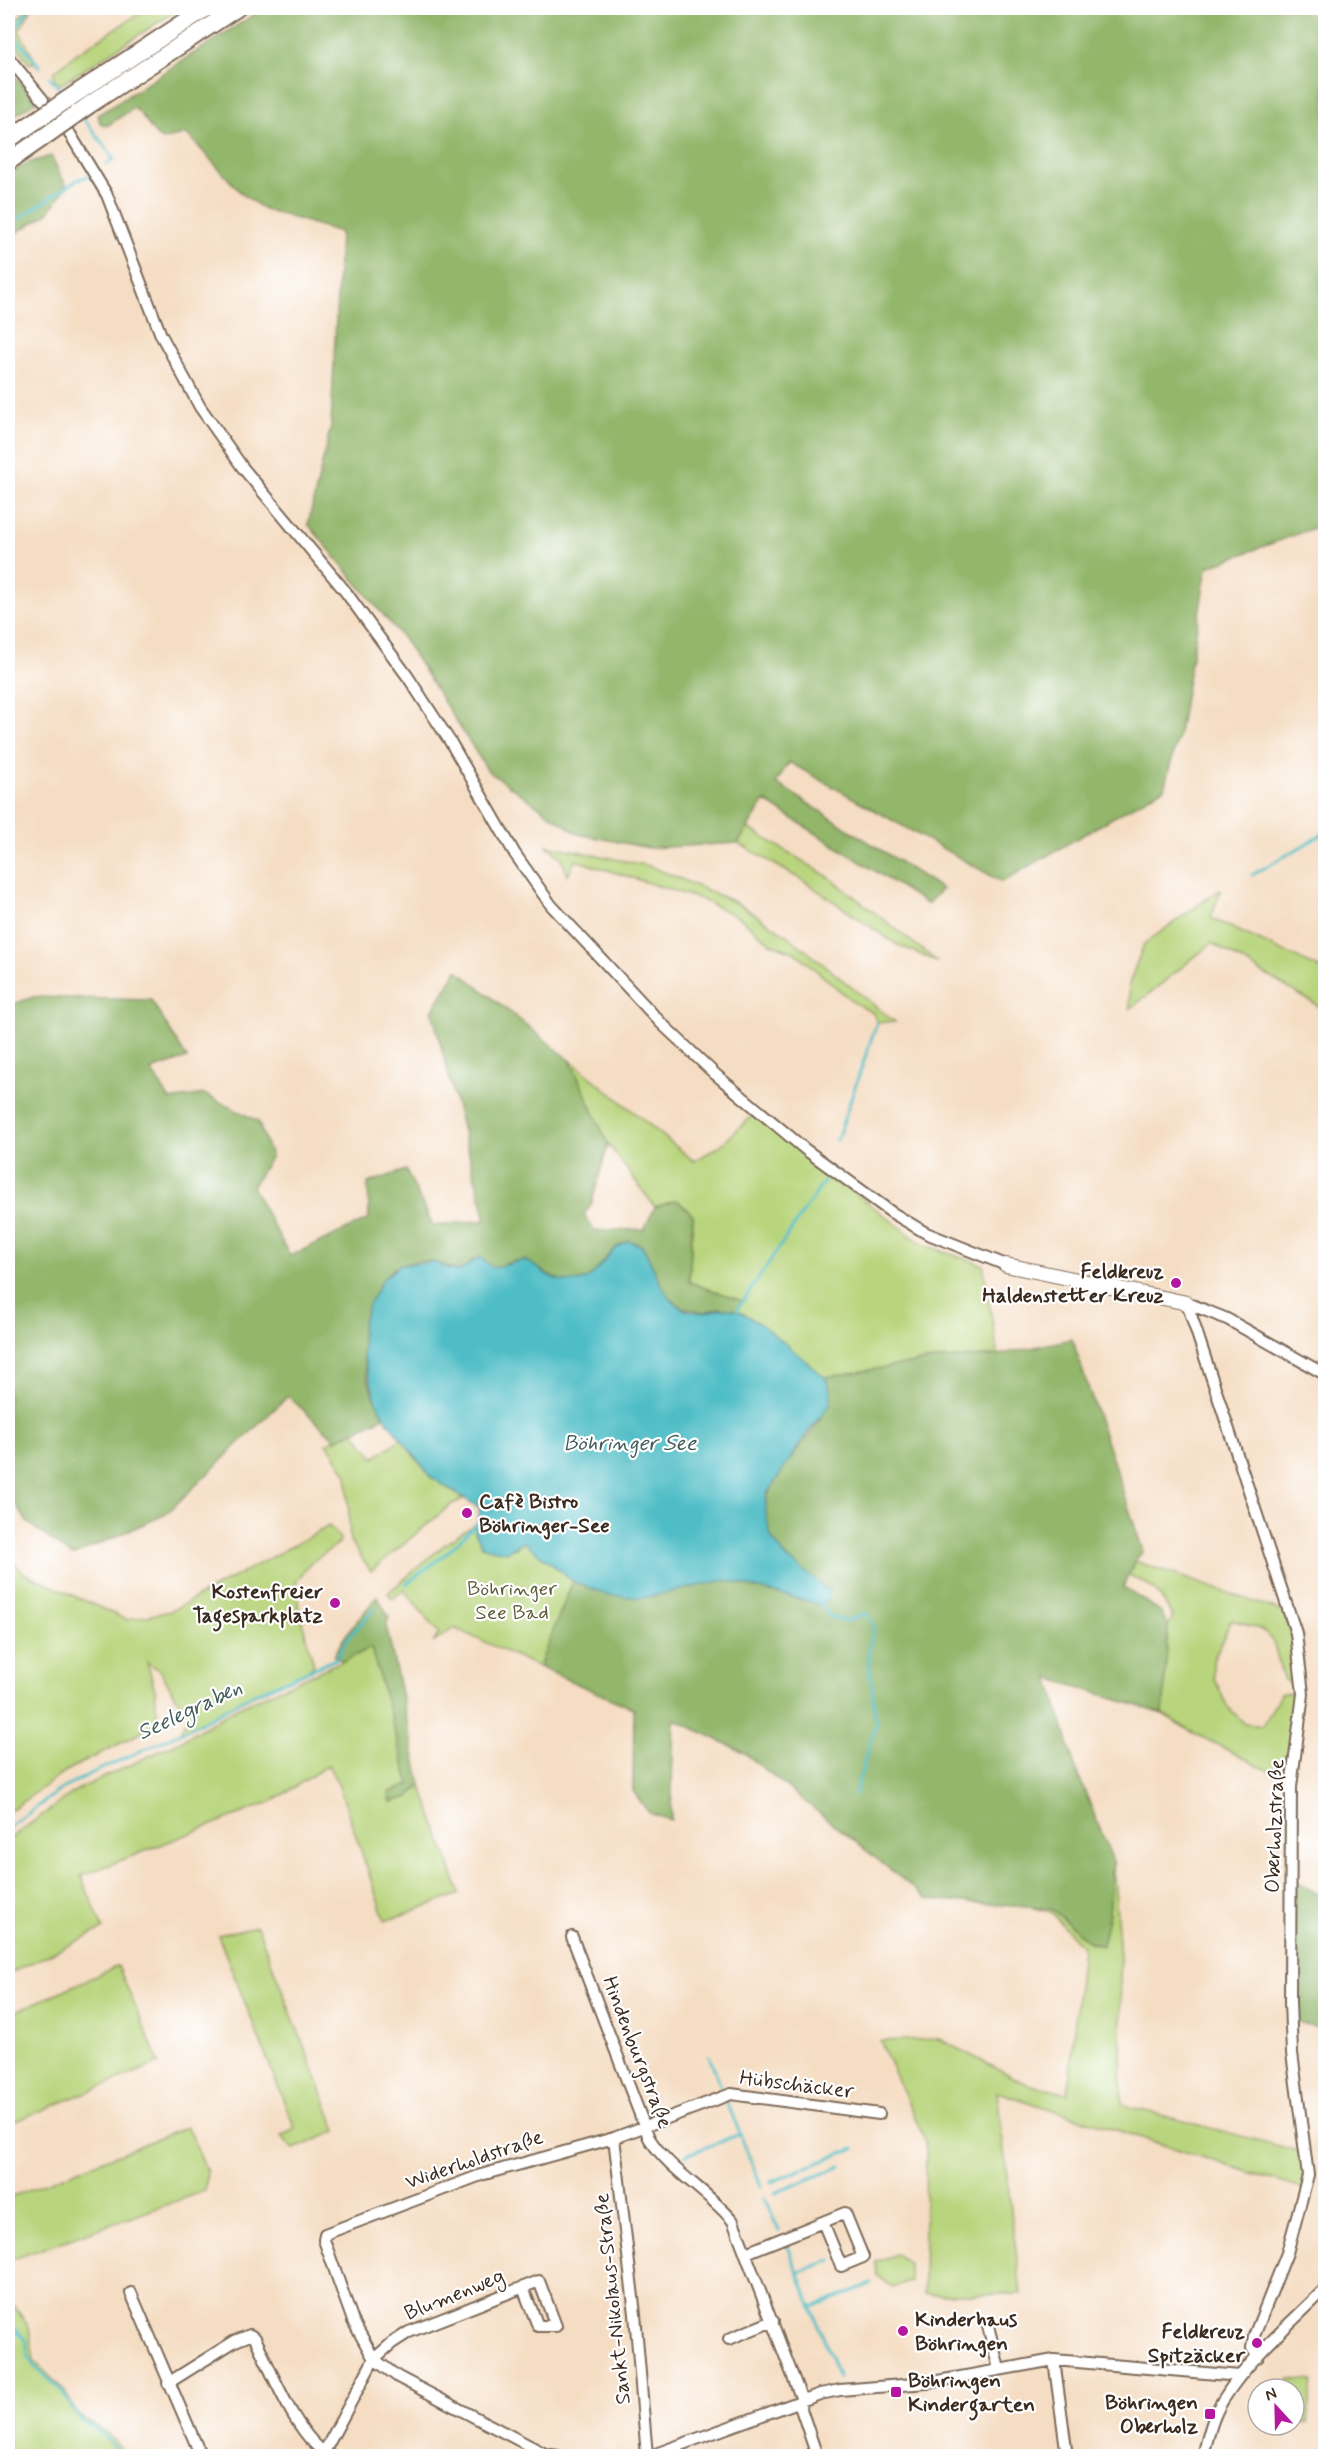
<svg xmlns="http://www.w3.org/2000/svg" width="1333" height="2464" font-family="Mynerve,sans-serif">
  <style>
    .green { fill: #b8d47b; stroke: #7a7f4c; stroke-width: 1.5 }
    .forest { fill: #92b66b; stroke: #667044; stroke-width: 1.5 }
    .water { fill: #4fbdc6; stroke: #457472; stroke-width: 1.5 }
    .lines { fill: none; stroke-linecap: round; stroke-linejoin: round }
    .stream { stroke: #4fbdc6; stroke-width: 3 }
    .minor-casing { stroke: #7c6958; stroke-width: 14 }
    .major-casing { stroke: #7c6958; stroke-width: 16 }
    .highway-casing { stroke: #7c6958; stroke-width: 20 }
    .minor { stroke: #fff; stroke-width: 10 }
    .major { stroke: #fff; stroke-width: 14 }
    .highway { stroke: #fff; stroke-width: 16 }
    .highway-bridge-casing { stroke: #7c6958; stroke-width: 20; stroke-linecap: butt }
    .highway-bridge { stroke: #fff; stroke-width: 16 }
    .poi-dot { fill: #b5179e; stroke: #fff; stroke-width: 2 }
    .labels { text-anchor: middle; stroke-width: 4.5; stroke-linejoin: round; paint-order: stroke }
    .poi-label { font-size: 21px; font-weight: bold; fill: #3b2a1e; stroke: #fff; text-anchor: end }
    .park-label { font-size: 21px; fill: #605d3a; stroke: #fff }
    .street-label { font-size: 21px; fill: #3b2a1e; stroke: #fff }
    .water-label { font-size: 22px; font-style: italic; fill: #425d59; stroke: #fff }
  </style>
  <rect width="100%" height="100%" fill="#fff"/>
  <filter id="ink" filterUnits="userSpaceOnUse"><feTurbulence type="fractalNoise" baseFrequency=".0167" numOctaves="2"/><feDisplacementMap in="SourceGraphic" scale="12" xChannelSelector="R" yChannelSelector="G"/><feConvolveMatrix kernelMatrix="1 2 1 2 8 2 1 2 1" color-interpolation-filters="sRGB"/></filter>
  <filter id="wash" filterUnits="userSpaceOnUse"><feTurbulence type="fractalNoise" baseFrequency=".008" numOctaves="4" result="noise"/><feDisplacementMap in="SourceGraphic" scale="24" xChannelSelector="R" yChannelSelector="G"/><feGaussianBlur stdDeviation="1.35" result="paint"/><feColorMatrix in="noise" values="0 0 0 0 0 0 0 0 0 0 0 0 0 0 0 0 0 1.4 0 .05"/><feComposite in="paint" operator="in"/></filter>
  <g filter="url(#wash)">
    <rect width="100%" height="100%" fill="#f5ddc3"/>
    <path class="green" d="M 26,8 L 32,8 L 19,31 L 35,60 L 34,63 L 29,63 L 8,34 L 8,13 L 14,18 L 20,17 Z
      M 148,8 L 181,8 L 60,85 L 54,79 L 54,72 L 77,53 Z
      M 748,828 L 829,877 L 938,962 L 896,944 L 802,880 L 738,843 Z
      M 546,845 L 650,866 L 739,904 L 788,936 L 895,1022 L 877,1022 L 873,1013 L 853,1002 L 796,953 L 770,943 L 740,918 L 700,899 L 575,860 L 568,876 L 561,857 Z
      M 1221,889 L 1211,918 L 1321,969 L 1325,967 L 1325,1010 L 1212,943 L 1130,1009 L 1129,984 L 1144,944 Z
      M 570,1060 L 694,1161 L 720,1146 L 753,1115 L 922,1244 L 983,1265 L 998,1355 L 933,1360 L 825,1377 L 737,1310 L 741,1301 L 689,1282 L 693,1215 L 677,1200 L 655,1207 L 608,1144 Z
      M 354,1432 L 374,1458 L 402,1438 C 416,1464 438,1484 464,1499 L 452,1504 L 371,1571 L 350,1541 L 347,1475 L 327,1443 Z
      M 479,1521 L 475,1532 L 483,1547 L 515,1549 L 524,1542 L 573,1581 L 539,1667 L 454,1628 L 433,1643 L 439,1633 L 404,1590 L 392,1599 L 388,1593 L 444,1545 Z
      M 329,1526 L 340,1538 L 339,1543 L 312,1562 L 296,1581 L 299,1610 L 314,1665 L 305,1673 L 252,1696 L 179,1734 L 188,1716 L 160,1671 L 147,1662 L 155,1690 L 158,1724 L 66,1771 L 8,1812 L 8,1557 L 24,1573 L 127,1620 L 171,1611 Z
      M 1135,1561 L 1284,1612 L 1292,1634 L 1296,1679 L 1290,1683 L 1284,1680 C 1270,1638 1281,1632 1231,1620 L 1213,1661 L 1214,1677 L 1227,1706 L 1245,1724 L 1263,1726 L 1281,1693 L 1294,1694 L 1296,1703 L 1288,1775 L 1281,1777 L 1190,1731 L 1163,1714 L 1168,1626 L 1173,1618 C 1160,1592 1155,1587 1129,1575 Z
      M 371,1648 L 410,1785 L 409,1797 L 421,1785 L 460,1894 L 385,1921 L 339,1786 L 328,1765 L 273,1801 L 81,1876 L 103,1929 L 8,1974 L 8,1840 L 77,1790 L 181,1741 L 237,1708 Z
      M 1113,1861 L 1120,1958 L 1122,2105 L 1306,2153 L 1305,2190 L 997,2092 L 1021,2294 L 924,2294 L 926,2142 L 880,2041 L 939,2039 L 1027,2084 L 1068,2094 L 1082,1947 L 1051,1912 L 1029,1907 L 1052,1909 L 1089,1942 L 1109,1913 Z
      M 257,1926 L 337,2131 L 294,2149 L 281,2136 L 295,2129 L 218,1935 Z
      M 118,1966 L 159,2063 L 8,2124 L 8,2015 Z
      M 187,2127 L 207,2171 L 205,2191 L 8,2261 L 8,2198 Z
      M 896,2254 L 908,2263 L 911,2281 L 892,2287 L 877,2275 L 876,2262 Z
      M 8,2297 L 29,2327 L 34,2361 L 63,2389 L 78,2415 L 107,2433 L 128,2456 L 8,2456 L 8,2375 L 15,2367 L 14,2356 L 8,2348 Z
      M 1288,2379 L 1312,2381 L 1308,2423 L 1294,2422 L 1294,2389 L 1281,2389 L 1281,2383 L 1287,2384 Z"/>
    <path class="forest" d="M 264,8 L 1325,8 L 1325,524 L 1207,567 L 1179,733 L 1164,788 L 1002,882 L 789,762 L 776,783 L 942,889 L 927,904 L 765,801 L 738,843 L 649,848 L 578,834 L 488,771 L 405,641 L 308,524 L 331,426 L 340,232 L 264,209 L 242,194 L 187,134 L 162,140 C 148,130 147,118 134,108 L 107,126 L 100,123 L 98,115 Z
      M 8,68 L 36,101 L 8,120 Z
      M 51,156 L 67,187 L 47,214 L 8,238 L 8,175 L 28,163 Z
      M 457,970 L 570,1060 L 608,1144 L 591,1205 L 584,1214 L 594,1231 L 644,1229 L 655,1207 L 677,1200 L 693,1215 L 689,1282 L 742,1301 L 737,1310 L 719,1308 L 703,1312 L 681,1307 L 666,1294 L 642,1246 C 614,1228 605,1273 584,1280 C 554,1290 540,1260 515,1261 C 508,1262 500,1267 493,1268 L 474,1259 C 457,1280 453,1266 434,1262 C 425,1260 412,1262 402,1265 C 390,1268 383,1279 377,1290 C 353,1331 362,1377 384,1417 L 336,1440 L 288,1396 L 166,1514 L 72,1556 L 27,1522 L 8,1492 L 8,1006 L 33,997 L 151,1000 L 187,1058 L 151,1070 L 170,1100 L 204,1094 L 258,1121 L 271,1156 L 252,1187 L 290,1256 L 369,1219 L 368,1183 L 406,1170 L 433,1226 L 486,1220 L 432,1011 Z
      M 1072,1339 L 1143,1551 L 1135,1561 L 1123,1587 L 1160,1611 L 1168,1626 L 1163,1714 L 1049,1678 L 1075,1767 L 1113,1861 L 1109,1913 L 1102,1946 L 1089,1942 L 1052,1909 L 927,1899 L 743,1752 L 674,1719 L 671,1820 L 649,1813 L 633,1791 L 634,1709 L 539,1667 L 573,1581 L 607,1595 L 676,1591 L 709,1581 L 725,1580 L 822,1605 L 828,1599 L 829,1591 C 810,1574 785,1561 772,1539 C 740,1483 824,1441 830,1394 C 831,1388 827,1382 825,1377 L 933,1360 L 998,1355 Z
      M 377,1596 L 389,1617 L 386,1625 L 421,1785 L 409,1797 L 391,1802 L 389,1792 L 410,1785 L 371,1648 L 343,1661 L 334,1656 L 343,1639 Z
      M 1291,1879 L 1325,1898 L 1325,2030 L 1291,2020 Z"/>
    <path class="water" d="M 629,1241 L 642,1246 C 658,1271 664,1316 704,1312 C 717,1310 727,1306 740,1312 C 766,1324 801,1358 825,1377 L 831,1391 L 830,1405 L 806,1435 L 766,1495 L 766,1515 L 771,1537 L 786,1557 L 829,1591 L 828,1599 L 822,1605 L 725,1580 L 643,1598 L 607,1595 L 573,1581 L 524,1542 L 506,1552 L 483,1547 L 475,1532 L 480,1508 L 432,1478 L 384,1417 L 377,1403 L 363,1355 L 362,1325 L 368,1306 L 383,1279 L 400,1265 L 435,1262 L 451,1270 L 459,1271 L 480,1257 L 493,1268 L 524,1260 C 536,1265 544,1275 556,1279 C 601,1293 595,1254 629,1241 Z"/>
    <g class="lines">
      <path class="stream" d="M 30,8 L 12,33 L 40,67
        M 50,77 L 64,95
        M 82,116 L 114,159 L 107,164
        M 8,226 L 77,180 L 88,176
        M 1252,875 L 1323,834 L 1326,836
        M 837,1140 L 877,1022
        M 737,1310 L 825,1180
        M 406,1584 L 448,1552 L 479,1521
        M 822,1605 L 829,1616 L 846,1621 L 866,1613 L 874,1626 L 868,1653 L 876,1723 L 855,1794
        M 8,1828 L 60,1790 L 90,1774 L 189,1729 L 252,1695 L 336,1659 L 347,1639 L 374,1609
        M 709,2056 L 721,2087
        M 727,2102 L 761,2186
        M 686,2155 L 740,2134
        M 771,2182 L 854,2148
        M 775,2193 L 841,2166
        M 764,2198 L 779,2231
        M 787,2244 L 839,2378
        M 798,2273 L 831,2260
        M 812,2307 L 871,2284
        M 8,2319 L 26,2341 L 28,2355 L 34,2366 L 60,2389 L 80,2419 L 102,2434 L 123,2456"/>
    </g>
  </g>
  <g filter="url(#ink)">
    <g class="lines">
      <g class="minor-casing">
        <path id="minor" d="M 8,57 L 43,100
          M 70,134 L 107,195 L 161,335 L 200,407 L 243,468 L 345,591 L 408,677 L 451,743 L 515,854 L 551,905 L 661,1023 L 715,1074 L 806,1150 L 891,1212 L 926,1233 L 1006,1265
          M 1187,1303 L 1296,1633 L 1303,1694 L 1291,1787 L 1290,2002 L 1292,2053 L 1308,2175 L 1287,2253 L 1254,2336 L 1252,2348 L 1258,2357
          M 1187,1303 L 1227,1319 L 1326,1375
          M 572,1937 L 649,2138 C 670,2171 708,2191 733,2221 L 802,2400 L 801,2409 L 817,2456
          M 614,2138 L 635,2314 L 647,2456
          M 746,2253 L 845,2213 L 863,2257 L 841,2266 L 823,2222
          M 131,2293 L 201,2456
          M 988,2326 L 999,2369
          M 729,2339 L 773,2321
          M 1054,2360 L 1067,2456
          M 168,2383 L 235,2341 L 250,2335 L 255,2338 C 271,2370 298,2441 331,2456
          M 322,2456 L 374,2359 L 392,2343 L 409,2332 L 539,2281 L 556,2326 L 538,2326 L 523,2288
          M 558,2456 L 545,2454 L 398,2377 L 374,2359 L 353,2321 L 324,2240 L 325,2234 L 481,2175 L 614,2138 L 731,2094 L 879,2114
          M 650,2456 L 820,2394 L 840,2390 L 927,2383 L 1054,2360 L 1240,2376
          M 1203,2456 C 1208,2437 1212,2417 1223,2400 C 1249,2358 1291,2323 1326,2288"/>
      </g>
      <g class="major-casing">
        <path id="major" d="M 1006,1265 L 1187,1303"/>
      </g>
      <g class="highway-casing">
        <path id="highway" d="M 80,91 L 206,8
          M 89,105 L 237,8
          M 8,140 L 28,126
          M 8,162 L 38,141"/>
      </g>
      <use href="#minor" class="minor"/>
      <use href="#major" class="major"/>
      <use href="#highway" class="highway"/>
      <g class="highway-bridge-casing">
        <path id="highway-bridge" d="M 28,126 L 80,91
          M 38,141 L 89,105"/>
      </g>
      <use href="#highway-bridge" class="highway-bridge"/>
    </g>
  </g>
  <g class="poi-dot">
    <circle cx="1176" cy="1283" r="6"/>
    <circle cx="467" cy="1513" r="6"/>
    <circle cx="335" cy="1603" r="6"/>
    <circle cx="903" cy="2331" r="6"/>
    <circle cx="1257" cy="2343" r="6"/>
    <rect x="890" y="2386" width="12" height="12" rx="3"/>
    <rect x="1204" y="2408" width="12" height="12" rx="3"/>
  </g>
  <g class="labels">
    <g class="poi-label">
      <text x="1164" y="1278">Feldkreuz<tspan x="1164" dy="24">Haldenstetter Kreuz</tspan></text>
      <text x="479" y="1508" text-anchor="start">Cafè Bistro<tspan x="479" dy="24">Böhringer-See</tspan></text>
      <text x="323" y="1598">Kostenfreier<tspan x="323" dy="24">Tagesparkplatz</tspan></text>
      <text x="915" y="2326" text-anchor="start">Kinderhaus<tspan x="915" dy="24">Böhringen</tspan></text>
      <text x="1245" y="2338">Feldkreuz<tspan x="1245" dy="24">Spitzäcker</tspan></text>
      <text x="908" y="2387" text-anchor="start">Böhringen<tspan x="908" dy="24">Kindergarten</tspan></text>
      <text x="1198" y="2409">Böhringen<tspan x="1198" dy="24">Oberholz</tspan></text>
    </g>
    <g class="park-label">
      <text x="512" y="1595">Böhringer<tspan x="512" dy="24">See Bad</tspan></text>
    </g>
    <g class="street-label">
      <text transform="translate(1274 1826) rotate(-88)" y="7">Oberholzstraße</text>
      <text transform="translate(638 2052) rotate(69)" y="7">Hindenburgstraße</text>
      <text transform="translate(797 2084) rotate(7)" y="7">Hübschäcker</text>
      <text transform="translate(474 2159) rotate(-19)" y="7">Widerholdstraße</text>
      <text transform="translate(454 2294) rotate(-22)" y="7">Blumenweg</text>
      <text transform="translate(612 2299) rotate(-96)" y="7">Sankt-Nikolaus-Straße</text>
    </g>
    <g class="water-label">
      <text x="630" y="1450">Böhringer See</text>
      <text transform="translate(189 1709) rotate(-25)" y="8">Seelegraben</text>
    </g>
  </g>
  <rect width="1333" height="2464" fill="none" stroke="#fff" stroke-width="30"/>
  <g transform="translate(1276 2407) rotate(338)"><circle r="28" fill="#ffffff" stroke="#b1aaa5" stroke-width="1.5"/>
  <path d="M0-4.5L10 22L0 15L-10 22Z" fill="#b5179e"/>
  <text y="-9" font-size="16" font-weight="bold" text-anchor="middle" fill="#3b2a1e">N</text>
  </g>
</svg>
